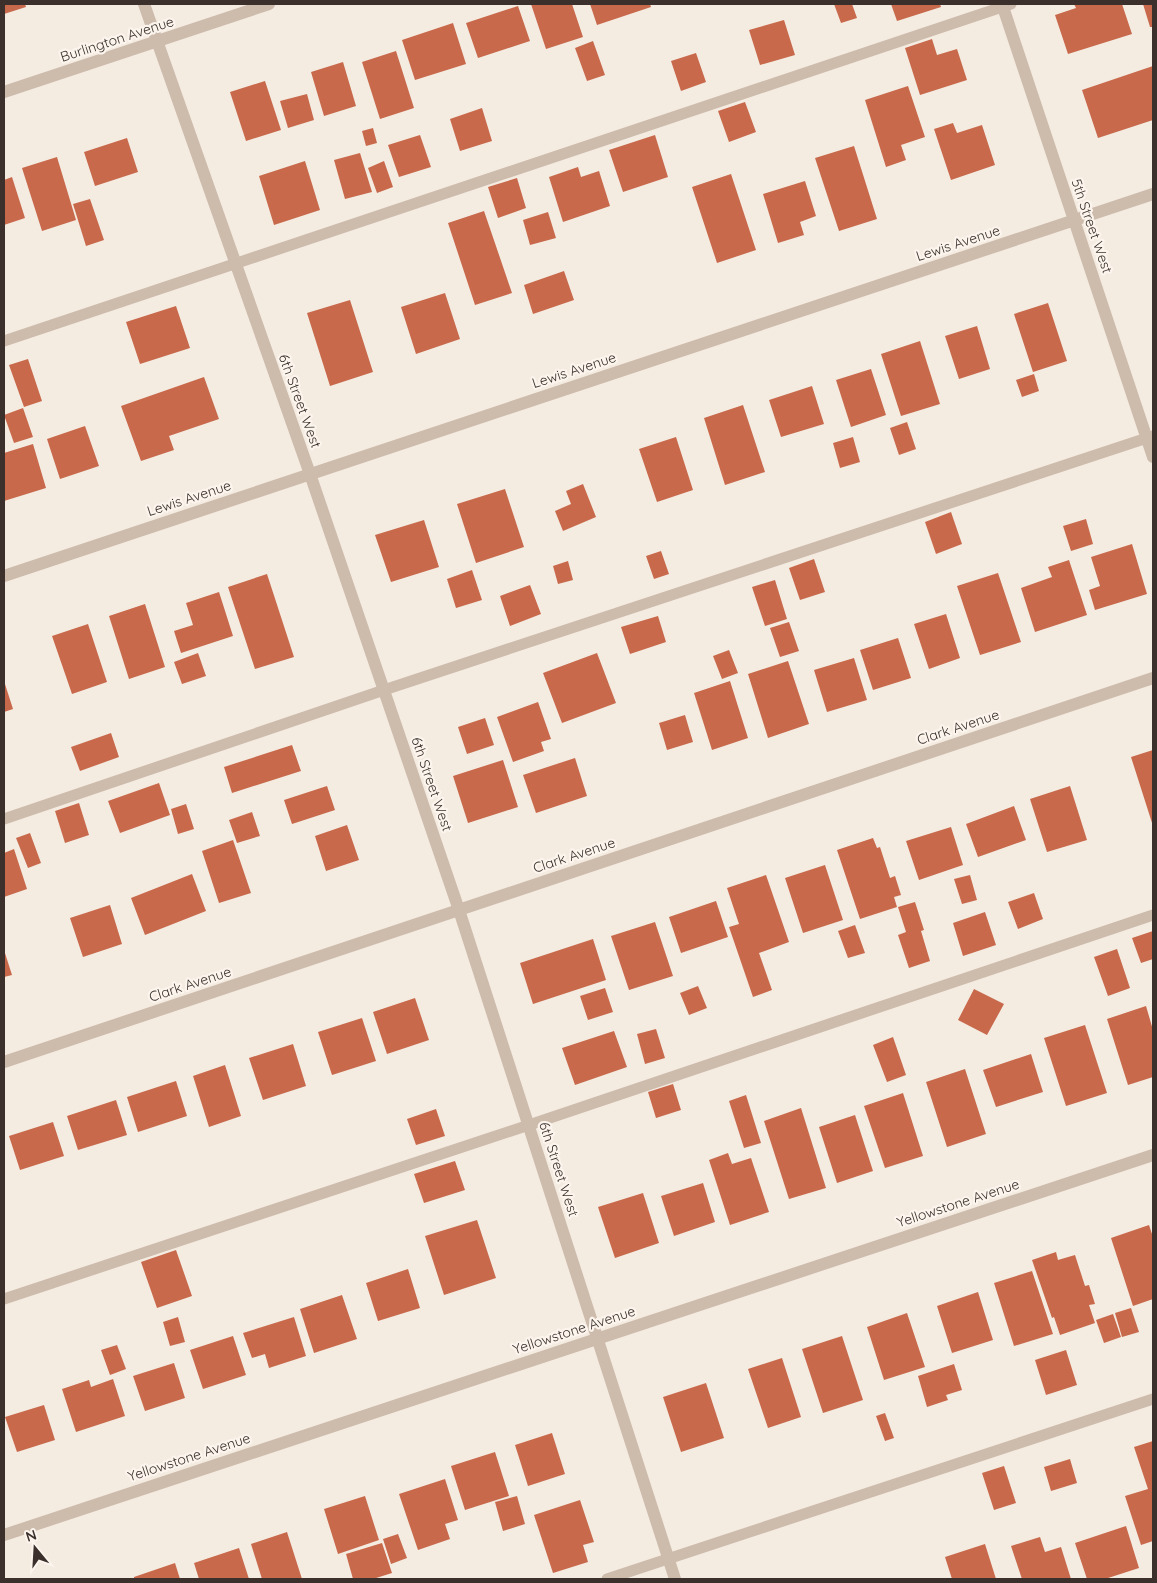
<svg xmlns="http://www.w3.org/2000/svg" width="1157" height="1583" font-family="Quicksand,sans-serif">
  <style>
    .building { fill: #c8694b }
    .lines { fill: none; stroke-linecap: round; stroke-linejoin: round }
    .service { stroke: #cdbbac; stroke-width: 11 }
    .minor { stroke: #cdbbac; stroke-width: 12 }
    .tertiary { stroke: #cdbbac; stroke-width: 12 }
    .labels { text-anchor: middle; stroke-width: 4.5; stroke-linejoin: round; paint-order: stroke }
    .street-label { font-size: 14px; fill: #3b302b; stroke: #fbf5ee }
  </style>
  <rect width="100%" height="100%" fill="#f4ebe1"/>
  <path class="building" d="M 4,4 L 25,4 L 26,7 L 4,14 Z
    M 531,4 L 572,4 L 583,37 L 546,49 Z
    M 590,4 L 650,4 L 651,7 L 597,25 Z
    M 834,4 L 852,4 L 857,18 L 841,23 Z
    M 891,4 L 940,4 L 941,7 L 897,21 Z
    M 1074,4 L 1122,4 L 1132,34 L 1068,54 L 1055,15 L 1076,8 Z
    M 1143,4 L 1153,4 L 1153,27 L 1150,27 Z
    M 518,6 L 530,41 L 478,58 L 466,23 Z
    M 784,20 L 795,55 L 760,65 L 749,30 Z
    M 453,23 L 466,64 L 415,80 L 402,40 Z
    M 932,39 L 937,55 L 957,49 L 967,80 L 920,95 L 905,48 Z
    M 593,41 L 605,75 L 587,81 L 575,48 Z
    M 396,51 L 414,108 L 380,119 L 362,62 Z
    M 696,53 L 706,82 L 681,91 L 671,61 Z
    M 343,62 L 356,106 L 324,116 L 311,72 Z
    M 1153,66 L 1153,120 L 1098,138 L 1082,90 Z
    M 265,81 L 281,130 L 246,141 L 230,92 Z
    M 908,86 L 925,137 L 901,145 L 906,160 L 886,167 L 865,100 Z
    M 307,94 L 314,120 L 288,128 L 280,101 Z
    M 745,102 L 756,132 L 729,142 L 718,111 Z
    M 482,108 L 492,141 L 460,151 L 450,119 Z
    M 953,123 L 957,133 L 982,125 L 995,165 L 951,180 L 934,129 Z
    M 373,128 L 377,143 L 366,146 L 362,131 Z
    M 420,135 L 431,167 L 399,177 L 388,145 Z
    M 655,135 L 668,177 L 623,192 L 609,150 Z
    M 127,138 L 138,172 L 95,186 L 84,152 Z
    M 854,146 L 877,219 L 839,231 L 815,158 Z
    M 360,153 L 372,192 L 345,199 L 334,160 Z
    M 57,157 L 76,220 L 42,231 L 22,168 Z
    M 305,161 L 320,210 L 274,225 L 259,176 Z
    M 384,161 L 393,187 L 377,193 L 368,168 Z
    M 578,167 L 581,177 L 599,171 L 610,206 L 563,222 L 549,177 Z
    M 731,174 L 756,250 L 717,263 L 692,187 Z
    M 12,177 L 25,218 L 4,225 L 4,180 Z
    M 517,178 L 526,208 L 498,218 L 488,187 Z
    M 805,181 L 816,216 L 800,222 L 804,235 L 778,243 L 763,194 Z
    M 90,199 L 104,240 L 86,246 L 73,204 Z
    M 484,211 L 512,293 L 475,305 L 448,223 Z
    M 548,212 L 556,238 L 530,245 L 523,220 Z
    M 564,271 L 574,300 L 533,314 L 524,285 Z
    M 445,293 L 460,339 L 416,354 L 401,307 Z
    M 350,300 L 373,372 L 330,386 L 307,313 Z
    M 1048,303 L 1067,361 L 1033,372 L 1014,314 Z
    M 176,306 L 190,348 L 140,364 L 126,322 Z
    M 977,326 L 990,369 L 959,379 L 945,336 Z
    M 920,341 L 940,404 L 901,416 L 881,354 Z
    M 28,359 L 42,401 L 24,407 L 9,365 Z
    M 871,369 L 886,415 L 851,427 L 836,380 Z
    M 1034,374 L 1039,391 L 1022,397 L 1016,380 Z
    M 204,377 L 219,419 L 169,436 L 174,450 L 141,461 L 121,406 Z
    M 812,386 L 824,424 L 781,437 L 769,400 Z
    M 743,405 L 765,472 L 725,485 L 704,418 Z
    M 23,408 L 33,437 L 14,443 L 4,415 Z
    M 907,422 L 916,449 L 899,455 L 890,428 Z
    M 85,426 L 99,466 L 60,479 L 47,439 Z
    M 676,437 L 693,490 L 657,502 L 639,449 Z
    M 853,437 L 860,462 L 840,468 L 833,443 Z
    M 33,444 L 46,488 L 4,501 L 4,453 Z
    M 583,484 L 596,517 L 563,531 L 555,511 L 571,504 L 566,491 Z
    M 505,489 L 524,547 L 476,563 L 457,504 Z
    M 951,512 L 962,544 L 936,554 L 925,522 Z
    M 1086,519 L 1093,544 L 1071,551 L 1063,526 Z
    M 424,520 L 439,567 L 391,582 L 375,535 Z
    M 1132,544 L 1147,594 L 1095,610 L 1089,590 L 1100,586 L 1091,557 Z
    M 661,551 L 669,574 L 654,579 L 646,556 Z
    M 814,559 L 825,592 L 800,600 L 789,568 Z
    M 1069,560 L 1087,615 L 1035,632 L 1021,588 L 1052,577 L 1048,567 Z
    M 568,561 L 573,580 L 558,584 L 553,566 Z
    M 472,570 L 482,600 L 456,608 L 447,579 Z
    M 998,573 L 1021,642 L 980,655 L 957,586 Z
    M 267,574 L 294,657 L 255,669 L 228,587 Z
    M 775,580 L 787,619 L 765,626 L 752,587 Z
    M 530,585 L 541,614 L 510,626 L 500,596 Z
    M 219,592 L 233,636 L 181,653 L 174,631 L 193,625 L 186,603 Z
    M 145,604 L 165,667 L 129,679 L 109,616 Z
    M 946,614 L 960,658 L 929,669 L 914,624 Z
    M 658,616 L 666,642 L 630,654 L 621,627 Z
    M 789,622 L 799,651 L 780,657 L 770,628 Z
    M 88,624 L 107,682 L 72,694 L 52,636 Z
    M 898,638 L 911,678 L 873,690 L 860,650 Z
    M 729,650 L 738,673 L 722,679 L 713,656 Z
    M 198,653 L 206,676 L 182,684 L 174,662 Z
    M 597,653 L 616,703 L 562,723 L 543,673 Z
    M 854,658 L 867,700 L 827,712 L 814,670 Z
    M 788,661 L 809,724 L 768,738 L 748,674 Z
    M 4,681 L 13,709 L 4,712 Z
    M 730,681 L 748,738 L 712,750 L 694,693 Z
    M 538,702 L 551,739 L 541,742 L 544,751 L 513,762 L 497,717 Z
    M 685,715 L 693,742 L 667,750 L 659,723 Z
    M 485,718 L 494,745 L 467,754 L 458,727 Z
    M 111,733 L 119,757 L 80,771 L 71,747 Z
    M 292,745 L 301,771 L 232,793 L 224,767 Z
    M 1153,750 L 1153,826 L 1131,757 Z
    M 575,758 L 587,796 L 536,813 L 523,775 Z
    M 503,760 L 518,807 L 468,823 L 453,776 Z
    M 159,783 L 170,815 L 120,833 L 108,801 Z
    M 327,786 L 335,810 L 292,824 L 284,800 Z
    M 1070,786 L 1087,840 L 1047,852 L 1030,799 Z
    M 79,803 L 89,835 L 65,843 L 55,811 Z
    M 186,804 L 194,829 L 178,834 L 171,809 Z
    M 1014,806 L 1026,840 L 978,857 L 966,824 Z
    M 252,812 L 260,836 L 237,843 L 229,820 Z
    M 347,825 L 359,860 L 326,871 L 315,836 Z
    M 951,827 L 963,865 L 919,880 L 906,841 Z
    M 30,833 L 41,863 L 28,868 L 16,838 Z
    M 873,838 L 877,848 L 880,847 L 890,878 L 895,876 L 901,895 L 894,897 L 897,907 L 860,919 L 837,850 Z
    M 233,840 L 251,893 L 219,903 L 202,851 Z
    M 14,849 L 27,889 L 4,897 L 4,853 Z
    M 825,865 L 843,920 L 803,933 L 785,878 Z
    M 192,874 L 206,911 L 145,935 L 131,898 Z
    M 766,875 L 789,942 L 759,953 L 772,990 L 753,997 L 729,927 L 739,924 L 727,888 Z
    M 970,875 L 977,900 L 962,904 L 954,879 Z
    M 1034,893 L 1043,919 L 1018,929 L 1008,902 Z
    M 716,901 L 728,937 L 681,953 L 669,917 Z
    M 915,902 L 924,930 L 921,931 L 930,961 L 909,968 L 898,935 L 906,932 L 898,907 Z
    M 110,905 L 122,944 L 83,957 L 70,918 Z
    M 985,912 L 996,945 L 963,956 L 953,923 Z
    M 655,922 L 673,976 L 629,990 L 611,936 Z
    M 855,925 L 865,953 L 848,958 L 838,931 Z
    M 1153,931 L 1153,959 L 1141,963 L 1132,938 Z
    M 593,939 L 606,980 L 533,1004 L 520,963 Z
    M 1117,949 L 1130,988 L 1108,996 L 1094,957 Z
    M 4,950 L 12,975 L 4,977 Z
    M 698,986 L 707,1008 L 689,1015 L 680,993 Z
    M 605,988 L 613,1012 L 588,1020 L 580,996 Z
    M 974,989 L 1004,1004 L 987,1035 L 958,1020 Z
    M 415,998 L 429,1040 L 387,1054 L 373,1012 Z
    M 1146,1006 L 1153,1030 L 1153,1077 L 1128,1085 L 1107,1019 Z
    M 362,1018 L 376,1061 L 332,1075 L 318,1032 Z
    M 1085,1025 L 1107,1093 L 1066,1106 L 1044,1038 Z
    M 656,1029 L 665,1058 L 645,1064 L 637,1034 Z
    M 614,1031 L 627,1067 L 575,1085 L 562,1048 Z
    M 893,1037 L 906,1075 L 887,1082 L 873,1045 Z
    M 293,1044 L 306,1086 L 263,1100 L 249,1058 Z
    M 1031,1054 L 1043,1092 L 996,1107 L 983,1070 Z
    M 225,1065 L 241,1116 L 209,1127 L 193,1076 Z
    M 965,1069 L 986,1134 L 947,1147 L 926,1082 Z
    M 176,1081 L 187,1116 L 138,1132 L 127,1097 Z
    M 673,1084 L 681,1110 L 656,1118 L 648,1092 Z
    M 903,1093 L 923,1156 L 885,1168 L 864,1106 Z
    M 746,1095 L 761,1143 L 744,1148 L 729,1101 Z
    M 116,1100 L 127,1135 L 78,1150 L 67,1116 Z
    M 801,1108 L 826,1188 L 789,1199 L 764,1121 Z
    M 436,1109 L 445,1136 L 416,1145 L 407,1119 Z
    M 855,1115 L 873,1171 L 837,1183 L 819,1127 Z
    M 53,1122 L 64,1156 L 20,1170 L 9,1136 Z
    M 728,1153 L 732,1164 L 751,1158 L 769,1212 L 730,1225 L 709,1160 Z
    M 455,1161 L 465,1190 L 424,1203 L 414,1174 Z
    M 703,1183 L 715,1222 L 674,1236 L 661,1196 Z
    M 643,1193 L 659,1243 L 615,1258 L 598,1207 Z
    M 477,1220 L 496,1278 L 444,1295 L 425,1236 Z
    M 1149,1225 L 1153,1237 L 1153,1299 L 1133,1306 L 1111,1238 Z
    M 176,1250 L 192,1296 L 157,1308 L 141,1262 Z
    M 1056,1252 L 1058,1260 L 1075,1255 L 1085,1286 L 1089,1285 L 1095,1304 L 1089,1305 L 1095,1323 L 1060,1335 L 1054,1317 L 1052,1318 L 1032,1260 Z
    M 408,1269 L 420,1308 L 378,1321 L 366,1283 Z
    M 1032,1271 L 1053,1334 L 1014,1346 L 994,1283 Z
    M 978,1292 L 993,1340 L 952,1353 L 937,1306 Z
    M 342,1295 L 357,1339 L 314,1353 L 300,1309 Z
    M 1131,1308 L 1139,1332 L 1122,1337 L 1115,1313 Z
    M 907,1313 L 925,1367 L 884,1380 L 867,1327 Z
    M 1113,1314 L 1121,1337 L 1104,1343 L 1096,1320 Z
    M 178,1317 L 185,1342 L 170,1346 L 163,1322 Z
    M 294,1317 L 306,1356 L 269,1368 L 265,1354 L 252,1358 L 243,1333 Z
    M 233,1336 L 246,1375 L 203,1389 L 190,1350 Z
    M 842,1336 L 863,1400 L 823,1413 L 802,1349 Z
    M 117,1345 L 126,1369 L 110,1375 L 101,1350 Z
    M 1066,1350 L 1077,1385 L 1046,1395 L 1035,1360 Z
    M 782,1358 L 801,1417 L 768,1428 L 748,1369 Z
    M 174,1363 L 185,1398 L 145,1411 L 133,1376 Z
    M 954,1364 L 962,1390 L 946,1395 L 948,1400 L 927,1407 L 918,1376 Z
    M 113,1379 L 125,1416 L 76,1432 L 62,1389 L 89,1380 L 91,1387 Z
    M 706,1383 L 724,1438 L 681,1452 L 663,1397 Z
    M 44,1405 L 55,1440 L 17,1452 L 5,1417 Z
    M 885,1413 L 894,1438 L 885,1441 L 876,1416 Z
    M 552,1433 L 565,1474 L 528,1486 L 515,1445 Z
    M 1153,1441 L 1153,1541 L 1141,1545 L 1125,1496 L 1148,1489 L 1134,1447 Z
    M 495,1452 L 509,1496 L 465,1510 L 451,1466 Z
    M 1070,1459 L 1077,1483 L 1051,1491 L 1044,1467 Z
    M 1004,1466 L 1016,1503 L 994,1510 L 982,1473 Z
    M 445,1479 L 458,1520 L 445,1524 L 450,1539 L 418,1550 L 399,1494 Z
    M 365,1496 L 379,1540 L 338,1554 L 324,1509 Z
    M 517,1496 L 525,1524 L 503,1531 L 495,1502 Z
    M 580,1500 L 594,1542 L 583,1545 L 588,1562 L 553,1573 L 534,1515 Z
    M 1126,1526 L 1139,1568 L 1105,1579 L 1087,1579 L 1075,1543 Z
    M 287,1532 L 302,1579 L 262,1579 L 251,1544 Z
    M 398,1534 L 407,1558 L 391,1564 L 383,1539 Z
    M 1040,1537 L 1045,1552 L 1061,1547 L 1071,1579 L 1022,1579 L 1011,1546 Z
    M 382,1543 L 392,1573 L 373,1579 L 353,1579 L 346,1554 Z
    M 985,1544 L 996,1579 L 952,1579 L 945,1557 Z
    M 239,1548 L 249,1579 L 199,1579 L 194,1563 Z
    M 175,1563 L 180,1579 L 134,1579 L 134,1577 Z"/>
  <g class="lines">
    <path class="service" d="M 4,341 L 1011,4
      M 4,819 L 384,690 L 1153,436
      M 4,1299 L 529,1125 L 1153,915
      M 607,1579 L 1153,1399"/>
    <path class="minor" d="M 4,92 L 269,4
      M 4,1062 L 1153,678
      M 4,1535 L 1153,1155"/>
    <path class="tertiary" d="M 144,4 L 310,474 L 459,910 L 675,1579
      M 1002,4 L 1153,457
      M 4,576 L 1153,194"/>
  </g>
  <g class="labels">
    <g class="street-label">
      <text transform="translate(117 39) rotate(-18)" y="5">Burlington Avenue</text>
      <text transform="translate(1092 226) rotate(71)" y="5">5th Street West</text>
      <text transform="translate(958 243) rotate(-18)" y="5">Lewis Avenue</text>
      <text transform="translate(574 370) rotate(-18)" y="5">Lewis Avenue</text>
      <text transform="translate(300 401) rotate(70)" y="5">6th Street West</text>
      <text transform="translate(189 498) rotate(-18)" y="5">Lewis Avenue</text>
      <text transform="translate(958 727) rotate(-18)" y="5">Clark Avenue</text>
      <text transform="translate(432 784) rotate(71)" y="5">6th Street West</text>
      <text transform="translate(574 855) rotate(-18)" y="5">Clark Avenue</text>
      <text transform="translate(190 984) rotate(-18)" y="5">Clark Avenue</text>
      <text transform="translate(559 1169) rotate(72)" y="5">6th Street West</text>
      <text transform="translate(958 1203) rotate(-18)" y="5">Yellowstone Avenue</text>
      <text transform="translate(574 1330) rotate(-18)" y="5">Yellowstone Avenue</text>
      <text transform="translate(189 1457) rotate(-18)" y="5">Yellowstone Avenue</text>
    </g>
  </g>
  <rect width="1157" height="1583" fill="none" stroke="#3b302b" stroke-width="10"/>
  <g transform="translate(35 1548) rotate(342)" stroke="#fbf5ee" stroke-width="4" paint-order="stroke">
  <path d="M0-4L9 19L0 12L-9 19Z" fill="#3b302b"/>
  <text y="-8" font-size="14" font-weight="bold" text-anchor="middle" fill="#3b302b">N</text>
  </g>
</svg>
